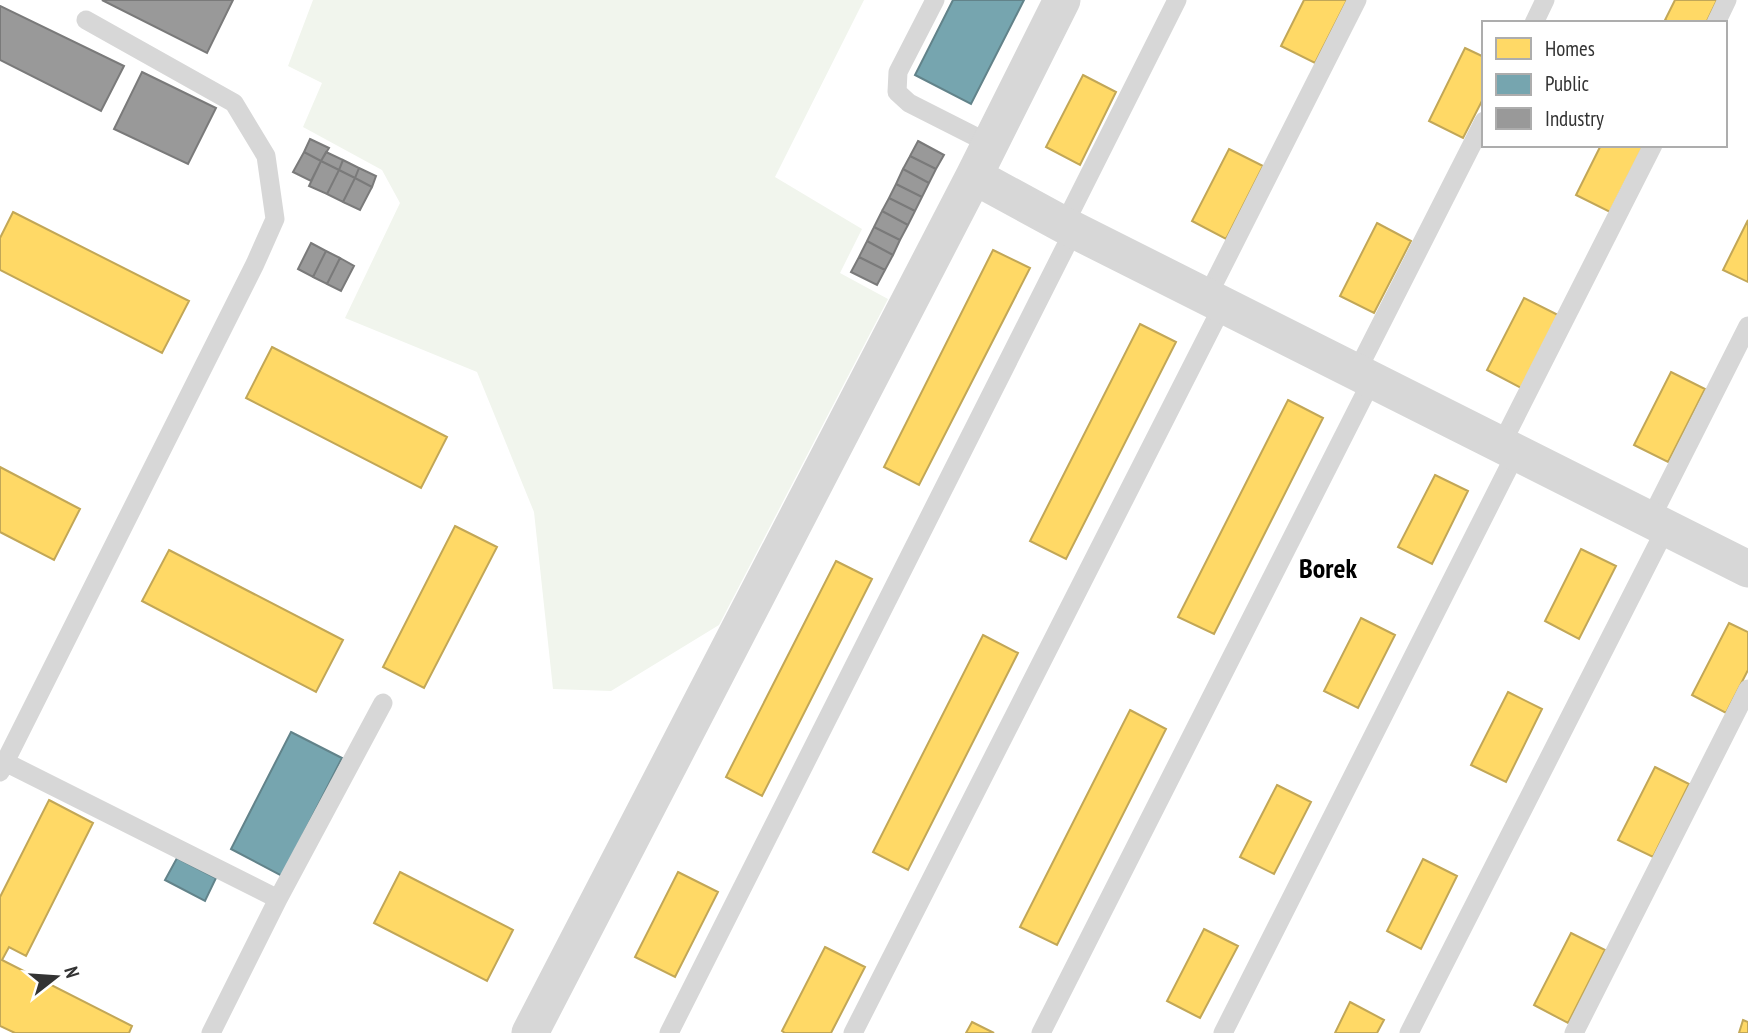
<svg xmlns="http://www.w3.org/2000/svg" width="1748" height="1033" font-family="'PT Sans Narrow',sans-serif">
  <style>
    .green { fill: #f1f5ed }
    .homes { fill: #ffd966; stroke: #c2a757; stroke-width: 2 }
    .public { fill: #76a5af; stroke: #62838a; stroke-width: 2 }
    .industry { fill: #999; stroke: #7a7a7a; stroke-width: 2 }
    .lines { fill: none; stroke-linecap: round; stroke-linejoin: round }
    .service { stroke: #d7d7d7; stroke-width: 19 }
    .minor { stroke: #d7d7d7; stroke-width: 37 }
    .labels { text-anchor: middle; stroke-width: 7; stroke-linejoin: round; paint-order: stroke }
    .neighbourhood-label { font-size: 28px; font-weight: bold; fill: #000; stroke: #fff }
  </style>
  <rect width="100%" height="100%" fill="#fff"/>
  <path class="green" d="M 313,0 L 864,0 L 775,177 L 862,229 L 840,273 L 888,299 L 719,625 L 611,691 L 553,689 L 534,512 L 477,372 L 345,318 L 400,203 L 382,170 L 303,127 L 322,83 L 288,66 Z"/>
  <path class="homes" d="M 1304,0 L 1347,0 L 1315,63 L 1281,46 Z
    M 1675,0 L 1717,0 L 1706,23 L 1671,23 L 1665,20 Z
    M 1465,48 L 1484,57 L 1484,97 L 1463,138 L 1429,121 Z
    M 1083,75 L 1116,92 L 1080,165 L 1046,147 Z
    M 1601,145 L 1644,145 L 1610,212 L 1576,195 Z
    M 1229,149 L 1263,166 L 1226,239 L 1192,221 Z
    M 13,212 L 189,301 L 162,353 L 0,270 L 0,238 Z
    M 1748,220 L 1748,282 L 1723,270 Z
    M 1377,223 L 1411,241 L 1374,313 L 1340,296 Z
    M 993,250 L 1030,268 L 919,485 L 884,467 Z
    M 1524,298 L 1558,315 L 1521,388 L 1487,370 Z
    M 1140,324 L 1176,342 L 1066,559 L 1030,541 Z
    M 272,347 L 447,437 L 421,488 L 246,398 Z
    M 1671,372 L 1705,389 L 1668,462 L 1634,445 Z
    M 1288,400 L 1323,418 L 1214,634 L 1178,617 Z
    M 0,467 L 80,509 L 54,560 L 0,532 Z
    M 1435,475 L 1468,491 L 1432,564 L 1398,547 Z
    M 455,526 L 497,547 L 424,688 L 383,667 Z
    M 1581,549 L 1616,566 L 1579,639 L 1545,621 Z
    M 169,550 L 343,640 L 316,692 L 142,601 Z
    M 836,561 L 872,579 L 762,796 L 726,777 Z
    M 1361,618 L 1395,635 L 1358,708 L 1324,691 Z
    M 1729,623 L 1748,632 L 1748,670 L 1726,713 L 1692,695 Z
    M 983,635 L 1018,653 L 908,870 L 873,852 Z
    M 1508,692 L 1542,709 L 1506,782 L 1471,765 Z
    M 1130,710 L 1166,729 L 1057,945 L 1020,927 Z
    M 1655,767 L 1689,784 L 1653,857 L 1618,840 Z
    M 1277,785 L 1311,802 L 1274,874 L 1240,857 Z
    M 49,800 L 93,823 L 26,956 L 9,947 L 2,960 L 132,1026 L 129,1033 L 15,1033 L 0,1026 L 0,897 Z
    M 1423,859 L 1457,876 L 1421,949 L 1387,931 Z
    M 400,872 L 513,930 L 487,981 L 374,923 Z
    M 678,872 L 718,892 L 675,977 L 635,957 Z
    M 1204,929 L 1238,946 L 1200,1018 L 1167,1001 Z
    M 1571,933 L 1605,950 L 1568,1023 L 1534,1005 Z
    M 825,947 L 865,967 L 831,1033 L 785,1033 L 782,1031 Z
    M 1350,1002 L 1384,1020 L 1377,1033 L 1335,1033 Z
    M 1743,1020 L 1748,1022 L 1748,1033 L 1739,1033 Z
    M 972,1022 L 994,1033 L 966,1033 Z"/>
  <path class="public" d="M 953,0 L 1024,0 L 971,104 L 915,75 Z
    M 291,732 L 342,758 L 282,876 L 231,849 Z
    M 177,858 L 216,878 L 205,901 L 165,880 Z"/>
  <path class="industry" d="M 102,0 L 233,0 L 207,53 Z
    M 0,6 L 124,66 L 101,111 L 0,60 Z
    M 142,72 L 216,108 L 188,164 L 114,129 Z
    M 310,139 L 329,148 L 321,161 L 304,152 Z
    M 918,141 L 944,155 L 936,169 L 910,156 Z
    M 304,152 L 321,161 L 311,181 L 293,172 Z
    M 326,152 L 343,160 L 339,170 L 321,161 Z
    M 910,156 L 936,169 L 929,183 L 903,169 Z
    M 343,160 L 359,168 L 355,178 L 339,170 Z
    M 321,161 L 339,170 L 327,194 L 309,186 Z
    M 359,168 L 376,176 L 372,187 L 355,178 Z
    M 903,169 L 929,183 L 922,197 L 896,184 Z
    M 339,170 L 355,178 L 343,202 L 327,194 Z
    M 355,178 L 372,187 L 360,210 L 343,202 Z
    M 896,184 L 922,197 L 915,211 L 889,198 Z
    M 889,198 L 915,211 L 908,225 L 882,211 Z
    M 882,211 L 908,225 L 900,240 L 874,227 Z
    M 874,227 L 900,240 L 893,255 L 867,241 Z
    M 867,241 L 893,255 L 885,270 L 859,257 Z
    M 311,243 L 326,251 L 313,277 L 298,269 Z
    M 326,251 L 340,258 L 327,284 L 313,277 Z
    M 859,257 L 885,270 L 877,285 L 851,272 Z
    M 340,258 L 354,266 L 341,291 L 327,284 Z"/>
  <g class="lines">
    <path class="service" d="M 935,0 L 898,72 L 897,92 L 909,103 L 990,144
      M 1534,23 L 1545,0
      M 1716,23 L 1727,0
      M 1064,225 L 1177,0
      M 1207,297 L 1357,0
      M 1356,373 L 1484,121
      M 1501,445 L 1653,145
      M 1650,520 L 1748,326
      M 5,762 L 278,899
      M 0,772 L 255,264 L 275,219 L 266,156 L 234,103 L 86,20
      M 211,1033 L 278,899 L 383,703
      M 669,1033 L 1074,230
      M 853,1033 L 1223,305
      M 1041,1033 L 1372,380
      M 1223,1033 L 1516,453
      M 1409,1033 L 1666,528
      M 1574,1033 L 1748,689"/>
    <path class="minor" d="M 974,176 L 1064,225 L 1748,569
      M 530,1033 L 974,176 L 1062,0"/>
  </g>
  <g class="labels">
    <g class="neighbourhood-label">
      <text x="1328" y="578">Borek</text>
    </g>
  </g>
  <rect x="1482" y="21" width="245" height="126" fill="#ffffff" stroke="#adadad" stroke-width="2"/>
  <rect x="1496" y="38" width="35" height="21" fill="#ffd966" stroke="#adadad" stroke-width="2"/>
  <text x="1545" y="56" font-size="21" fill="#333333">Homes</text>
  <rect x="1496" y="74" width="35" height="21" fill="#76a5af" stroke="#adadad" stroke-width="2"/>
  <text x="1545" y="91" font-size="21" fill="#333333">Public</text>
  <rect x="1496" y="108" width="35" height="21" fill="#999999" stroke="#adadad" stroke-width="2"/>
  <text x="1545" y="126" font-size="21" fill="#333333">Industry</text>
  <g transform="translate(56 977) rotate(73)" stroke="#ffffff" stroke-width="5" paint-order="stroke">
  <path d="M0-5L12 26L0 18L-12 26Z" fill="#333333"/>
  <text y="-10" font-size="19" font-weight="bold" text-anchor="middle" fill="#333333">N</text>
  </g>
</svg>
